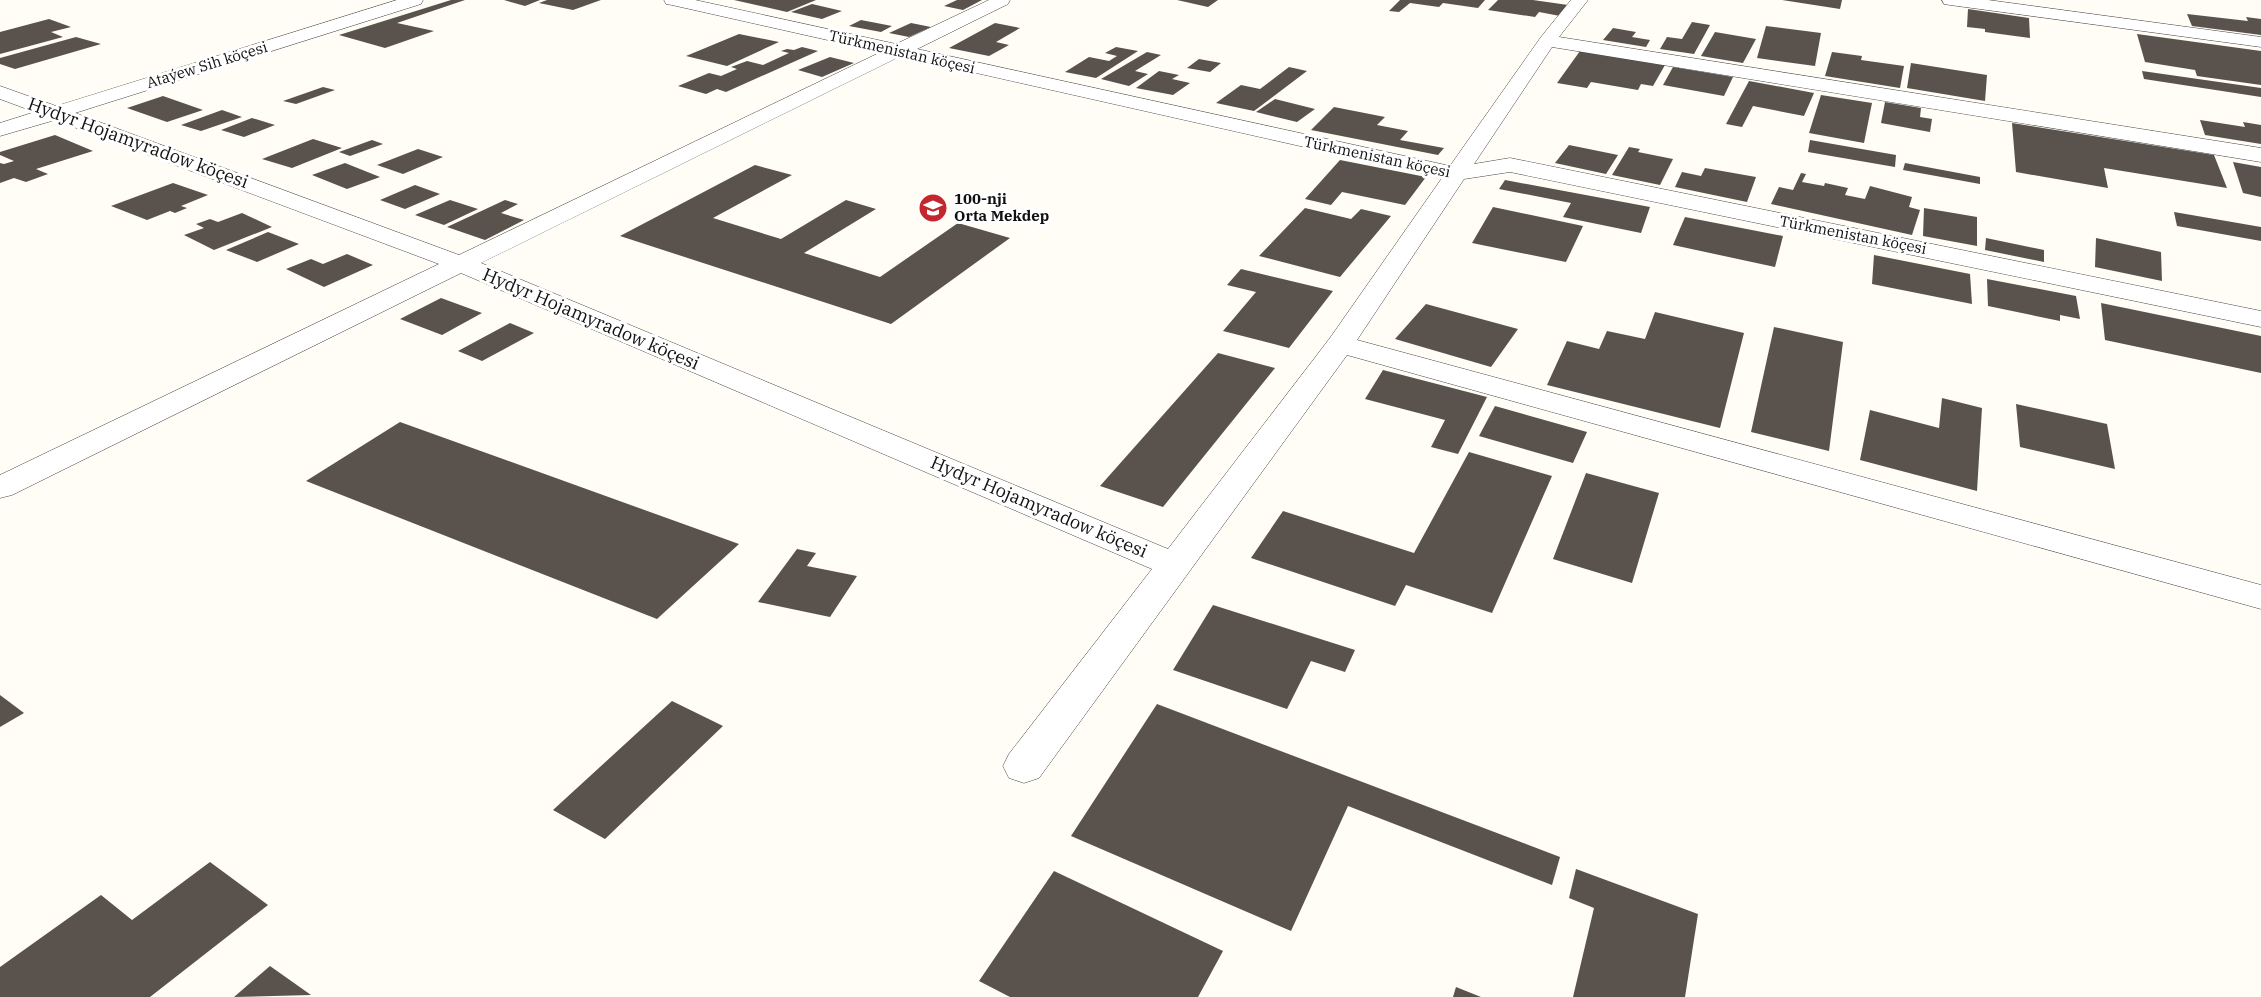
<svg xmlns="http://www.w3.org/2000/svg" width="2261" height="997" font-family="'IBM Plex Serif',serif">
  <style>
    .building { fill: #5a524d }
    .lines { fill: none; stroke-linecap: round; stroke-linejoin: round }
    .minor-casing { stroke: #444; stroke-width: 1 }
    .minor { fill: #fff; fill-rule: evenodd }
    .labels { text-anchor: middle; stroke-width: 6; stroke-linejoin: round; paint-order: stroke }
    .far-street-label { font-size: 15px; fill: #111; stroke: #fff }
    .far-poi-label { font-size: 15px; font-weight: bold; fill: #111; stroke: #fff; text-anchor: start }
    .street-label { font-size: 18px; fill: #111; stroke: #fff }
  </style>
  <rect width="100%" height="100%" fill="#fffdf5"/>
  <path class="building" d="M 451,0 L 465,0 L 397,23 L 434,31 L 385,48 L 339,35 Z
    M 504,0 L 540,0 L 525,6 Z
    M 547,0 L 601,0 L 573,10 L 539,3 Z
    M 734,0 L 816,0 L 787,12 Z
    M 957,0 L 982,0 L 963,10 L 944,6 Z
    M 1177,0 L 1218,0 L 1208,7 Z
    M 1400,0 L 1485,0 L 1478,8 L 1443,3 L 1439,7 L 1410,3 L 1399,12 L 1389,11 Z
    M 1498,0 L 1533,0 L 1568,5 L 1560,16 L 1539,12 L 1535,17 L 1488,10 Z
    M 1782,0 L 1842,0 L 1840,9 Z
    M 812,4 L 842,11 L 822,19 L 791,12 Z
    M 1968,9 L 2029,18 L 2030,38 L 1985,32 L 1985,29 L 1967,27 Z
    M 2187,14 L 2248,21 L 2246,17 L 2261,19 L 2261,35 L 2192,26 Z
    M 49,19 L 71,27 L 51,32 L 63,37 L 0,54 L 0,32 Z
    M 861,20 L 892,26 L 881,32 L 849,26 Z
    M 1692,22 L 1710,25 L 1694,54 L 1660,49 L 1667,37 L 1682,39 Z
    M 911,23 L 931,27 L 909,37 L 889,33 Z
    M 995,23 L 1020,28 L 996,42 L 1009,45 L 989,56 L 949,48 Z
    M 1766,26 L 1821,33 L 1815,66 L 1757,58 Z
    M 1613,28 L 1636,32 L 1632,37 L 1650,40 L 1646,47 L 1603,40 Z
    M 1715,32 L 1756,39 L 1743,63 L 1701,56 Z
    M 739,34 L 779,42 L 727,66 L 686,56 Z
    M 2137,34 L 2261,51 L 2261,85 L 2197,76 L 2195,70 L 2145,62 Z
    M 76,37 L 101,44 L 15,69 L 0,64 L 0,58 Z
    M 802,47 L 818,51 L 726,92 L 717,89 L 706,94 L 678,86 L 709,73 L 721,76 L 737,69 L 731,67 L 747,61 L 763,65 L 789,53 L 781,51 L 787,49 L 794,50 Z
    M 1116,47 L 1138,51 L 1096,78 L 1065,72 L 1089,57 L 1109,61 L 1117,56 L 1105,53 Z
    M 1580,51 L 1665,65 L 1653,86 L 1641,84 L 1638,90 L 1591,82 L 1587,88 L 1557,83 Z
    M 1147,52 L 1161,55 L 1135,71 L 1148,74 L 1129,86 L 1101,79 Z
    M 1832,52 L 1862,56 L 1861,60 L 1904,66 L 1900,88 L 1825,76 Z
    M 830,57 L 854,63 L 822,77 L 798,70 Z
    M 1199,59 L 1221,63 L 1210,72 L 1187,68 Z
    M 1911,63 L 1987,75 L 1985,101 L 1907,88 Z
    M 1289,67 L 1307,71 L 1254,111 L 1216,103 L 1241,85 L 1260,89 Z
    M 1673,67 L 1733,77 L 1724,96 L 1663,85 Z
    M 1159,71 L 1179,75 L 1172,79 L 1190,83 L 1173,95 L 1136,88 Z
    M 2142,71 L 2261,88 L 2261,97 L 2144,79 Z
    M 1749,81 L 1814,93 L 1804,116 L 1753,106 L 1742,127 L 1726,124 Z
    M 323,87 L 335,90 L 296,104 L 283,101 Z
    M 1821,95 L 1872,103 L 1864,143 L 1809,133 Z
    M 163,96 L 203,110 L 167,122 L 127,108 Z
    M 1275,99 L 1315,109 L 1297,122 L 1256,112 Z
    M 1885,102 L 1921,108 L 1920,117 L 1932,119 L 1930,132 L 1881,123 Z
    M 1334,107 L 1385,117 L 1377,125 L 1408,131 L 1400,140 L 1444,148 L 1438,155 L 1311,130 Z
    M 222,110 L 242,117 L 201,131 L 181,125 Z
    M 252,118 L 275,125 L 244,137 L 221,130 Z
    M 2200,120 L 2245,127 L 2243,122 L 2261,125 L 2261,144 L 2205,135 Z
    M 2012,123 L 2214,155 L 2227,188 L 2104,168 L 2108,188 L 2016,172 Z
    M 55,135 L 93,151 L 36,169 L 48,174 L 26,182 L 14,178 L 0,183 L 0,163 L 4,164 L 14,161 L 0,155 L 0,152 Z
    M 313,139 L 342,148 L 292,168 L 262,159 Z
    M 372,140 L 383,144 L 350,156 L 339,152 Z
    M 1810,140 L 1896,155 L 1895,167 L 1808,152 Z
    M 1569,145 L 1618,155 L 1606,174 L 1555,163 Z
    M 1629,147 L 1640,149 L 1638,152 L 1673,159 L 1660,185 L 1612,175 Z
    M 418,149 L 443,157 L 403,174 L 377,165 Z
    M 1340,160 L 1426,177 L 1405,205 L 1342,192 L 1331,205 L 1305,199 Z
    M 2233,162 L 2261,167 L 2261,197 L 2243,193 Z
    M 345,163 L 380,177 L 347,189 L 312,175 Z
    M 1905,163 L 1980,177 L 1980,184 L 1903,170 Z
    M 755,165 L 792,175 L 713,218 L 781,239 L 846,200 L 876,209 L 804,253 L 880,277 L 958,223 L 1010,238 L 891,324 L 620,236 Z
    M 1705,168 L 1756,177 L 1747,202 L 1675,187 L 1682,172 L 1701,176 Z
    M 1801,173 L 1806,174 L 1802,182 L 1824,186 L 1825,183 L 1848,188 L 1845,195 L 1865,199 L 1870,186 L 1912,197 L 1909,207 L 1920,210 L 1912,235 L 1771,204 L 1779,187 L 1793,190 Z
    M 1505,180 L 1650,207 L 1641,233 L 1563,217 L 1571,203 L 1499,189 Z
    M 173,183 L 208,195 L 181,206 L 187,208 L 175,213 L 170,211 L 147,220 L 111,206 Z
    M 415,185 L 440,194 L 405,209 L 380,200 Z
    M 450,200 L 478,209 L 444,225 L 415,215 Z
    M 505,200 L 518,204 L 501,213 L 524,220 L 485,240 L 447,227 Z
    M 1493,207 L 1583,226 L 1566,262 L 1472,243 Z
    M 1305,208 L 1351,219 L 1361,209 L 1391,216 L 1340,277 L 1259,256 Z
    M 1924,208 L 1977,217 L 1977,246 L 1923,236 Z
    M 2174,212 L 2261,227 L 2261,241 L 2177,226 Z
    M 242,213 L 272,227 L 214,250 L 184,235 L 204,228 L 196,224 L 210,219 L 218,222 Z
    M 1685,217 L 1783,236 L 1775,267 L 1673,245 Z
    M 268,232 L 299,244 L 257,262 L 226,250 Z
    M 1986,238 L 2044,250 L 2044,262 L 1985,250 Z
    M 2096,238 L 2161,252 L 2162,281 L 2095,267 Z
    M 347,254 L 373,265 L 324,287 L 286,269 L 311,259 L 323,264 Z
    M 1874,255 L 1970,274 L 1972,304 L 1872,284 Z
    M 1241,269 L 1333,291 L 1289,348 L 1223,331 L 1256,292 L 1227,285 Z
    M 1987,279 L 2076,296 L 2080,319 L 2060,315 L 2060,321 L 1988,306 Z
    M 441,298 L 482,313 L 442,335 L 400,319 Z
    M 2101,303 L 2261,336 L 2261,373 L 2105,340 Z
    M 1426,304 L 1518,329 L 1491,367 L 1395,339 Z
    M 1655,312 L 1744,333 L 1720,428 L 1547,385 L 1567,341 L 1599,349 L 1607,331 L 1645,339 Z
    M 510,323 L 534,333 L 482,361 L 458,351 Z
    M 1774,327 L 1843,342 L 1829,451 L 1751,432 Z
    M 1218,353 L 1275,368 L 1163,507 L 1100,486 Z
    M 1383,370 L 1487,397 L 1458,454 L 1431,447 L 1445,420 L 1365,399 Z
    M 1942,398 L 1982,408 L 1977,491 L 1860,460 L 1870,410 L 1939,428 Z
    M 2016,404 L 2107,424 L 2115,469 L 2020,447 Z
    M 1495,406 L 1587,432 L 1573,463 L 1479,436 Z
    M 400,422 L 739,544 L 657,619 L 306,481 Z
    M 1469,452 L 1552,476 L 1492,613 L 1406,585 L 1395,606 L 1251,558 L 1283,511 L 1414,553 Z
    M 1586,473 L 1659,493 L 1632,583 L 1553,559 Z
    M 797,549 L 816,553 L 807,566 L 857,576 L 830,617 L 758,602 Z
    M 1213,605 L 1355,650 L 1345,672 L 1311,661 L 1287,709 L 1173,670 Z
    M 0,695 L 24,713 L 0,727 Z
    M 672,701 L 723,726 L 605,839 L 553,810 Z
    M 1157,704 L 1560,857 L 1552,885 L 1348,806 L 1291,931 L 1071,836 Z
    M 210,862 L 268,905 L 150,997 L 0,997 L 0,967 L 101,895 L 132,920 Z
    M 1576,869 L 1698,914 L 1685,997 L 1573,997 L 1594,908 L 1569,898 Z
    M 1054,871 L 1223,951 L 1198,997 L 1010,997 L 979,981 Z
    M 270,966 L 311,995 L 234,997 Z
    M 1456,987 L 1481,997 L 1453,997 Z"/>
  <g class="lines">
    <g class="minor-casing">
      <path id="minor" d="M 397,0 L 423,0 L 421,4 L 75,113 L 459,255 L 881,52 L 672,5 L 666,4 L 664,0 L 695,0 L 896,44 L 989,0 L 1010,0 L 1008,4 L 917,49 L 1450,166 L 1541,37 L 1571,0 L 1588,0 L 1559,37 L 2261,148 L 2261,162 L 1552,47 L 1474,164 L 1510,158 L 2261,311 L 2261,327 L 1510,172 L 1464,179 L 1357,340 L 2261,585 L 2261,609 L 1347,355 L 1039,778 L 1024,783 L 1009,778 L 1003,766 L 1009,754 L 1152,569 L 461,273 L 12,495 L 0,498 L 0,475 L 439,264 L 55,120 L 0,136 L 0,123 L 35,112 L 0,99 L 0,86 L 56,106 ZM 901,56 L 1442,178 L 1330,338 L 1168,549 L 481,263 Z
        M 1942,0 L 1988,0 L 2261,37 L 2261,47 L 1950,5 L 1944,4 Z"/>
    </g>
    <use href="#minor" class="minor"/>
  </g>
  <defs>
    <g id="school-disc" transform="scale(1.5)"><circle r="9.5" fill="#c4262e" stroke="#fff"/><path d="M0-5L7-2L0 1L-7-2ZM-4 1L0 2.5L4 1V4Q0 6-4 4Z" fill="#fff"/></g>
  </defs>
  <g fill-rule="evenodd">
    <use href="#school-disc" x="933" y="208"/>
  </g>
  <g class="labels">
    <g class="far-street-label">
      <text transform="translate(902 52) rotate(13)" y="5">Türkmenistan köçesi</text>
      <text transform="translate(207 65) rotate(-17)" y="5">Ataýew Sih köçesi</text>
      <text transform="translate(1377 157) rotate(12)" y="5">Türkmenistan köçesi</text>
      <text transform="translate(1853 235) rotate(11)" y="5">Türkmenistan köçesi</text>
    </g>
    <g class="far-poi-label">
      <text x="954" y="204">100-nji<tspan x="954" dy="17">Orta Mekdep</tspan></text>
    </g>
    <g class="street-label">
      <text transform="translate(138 143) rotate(20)" y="6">Hydyr Hojamyradow köçesi</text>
      <text transform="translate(591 319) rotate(23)" y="6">Hydyr Hojamyradow köçesi</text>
      <text transform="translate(1039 507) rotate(23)" y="6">Hydyr Hojamyradow köçesi</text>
    </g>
  </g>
</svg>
